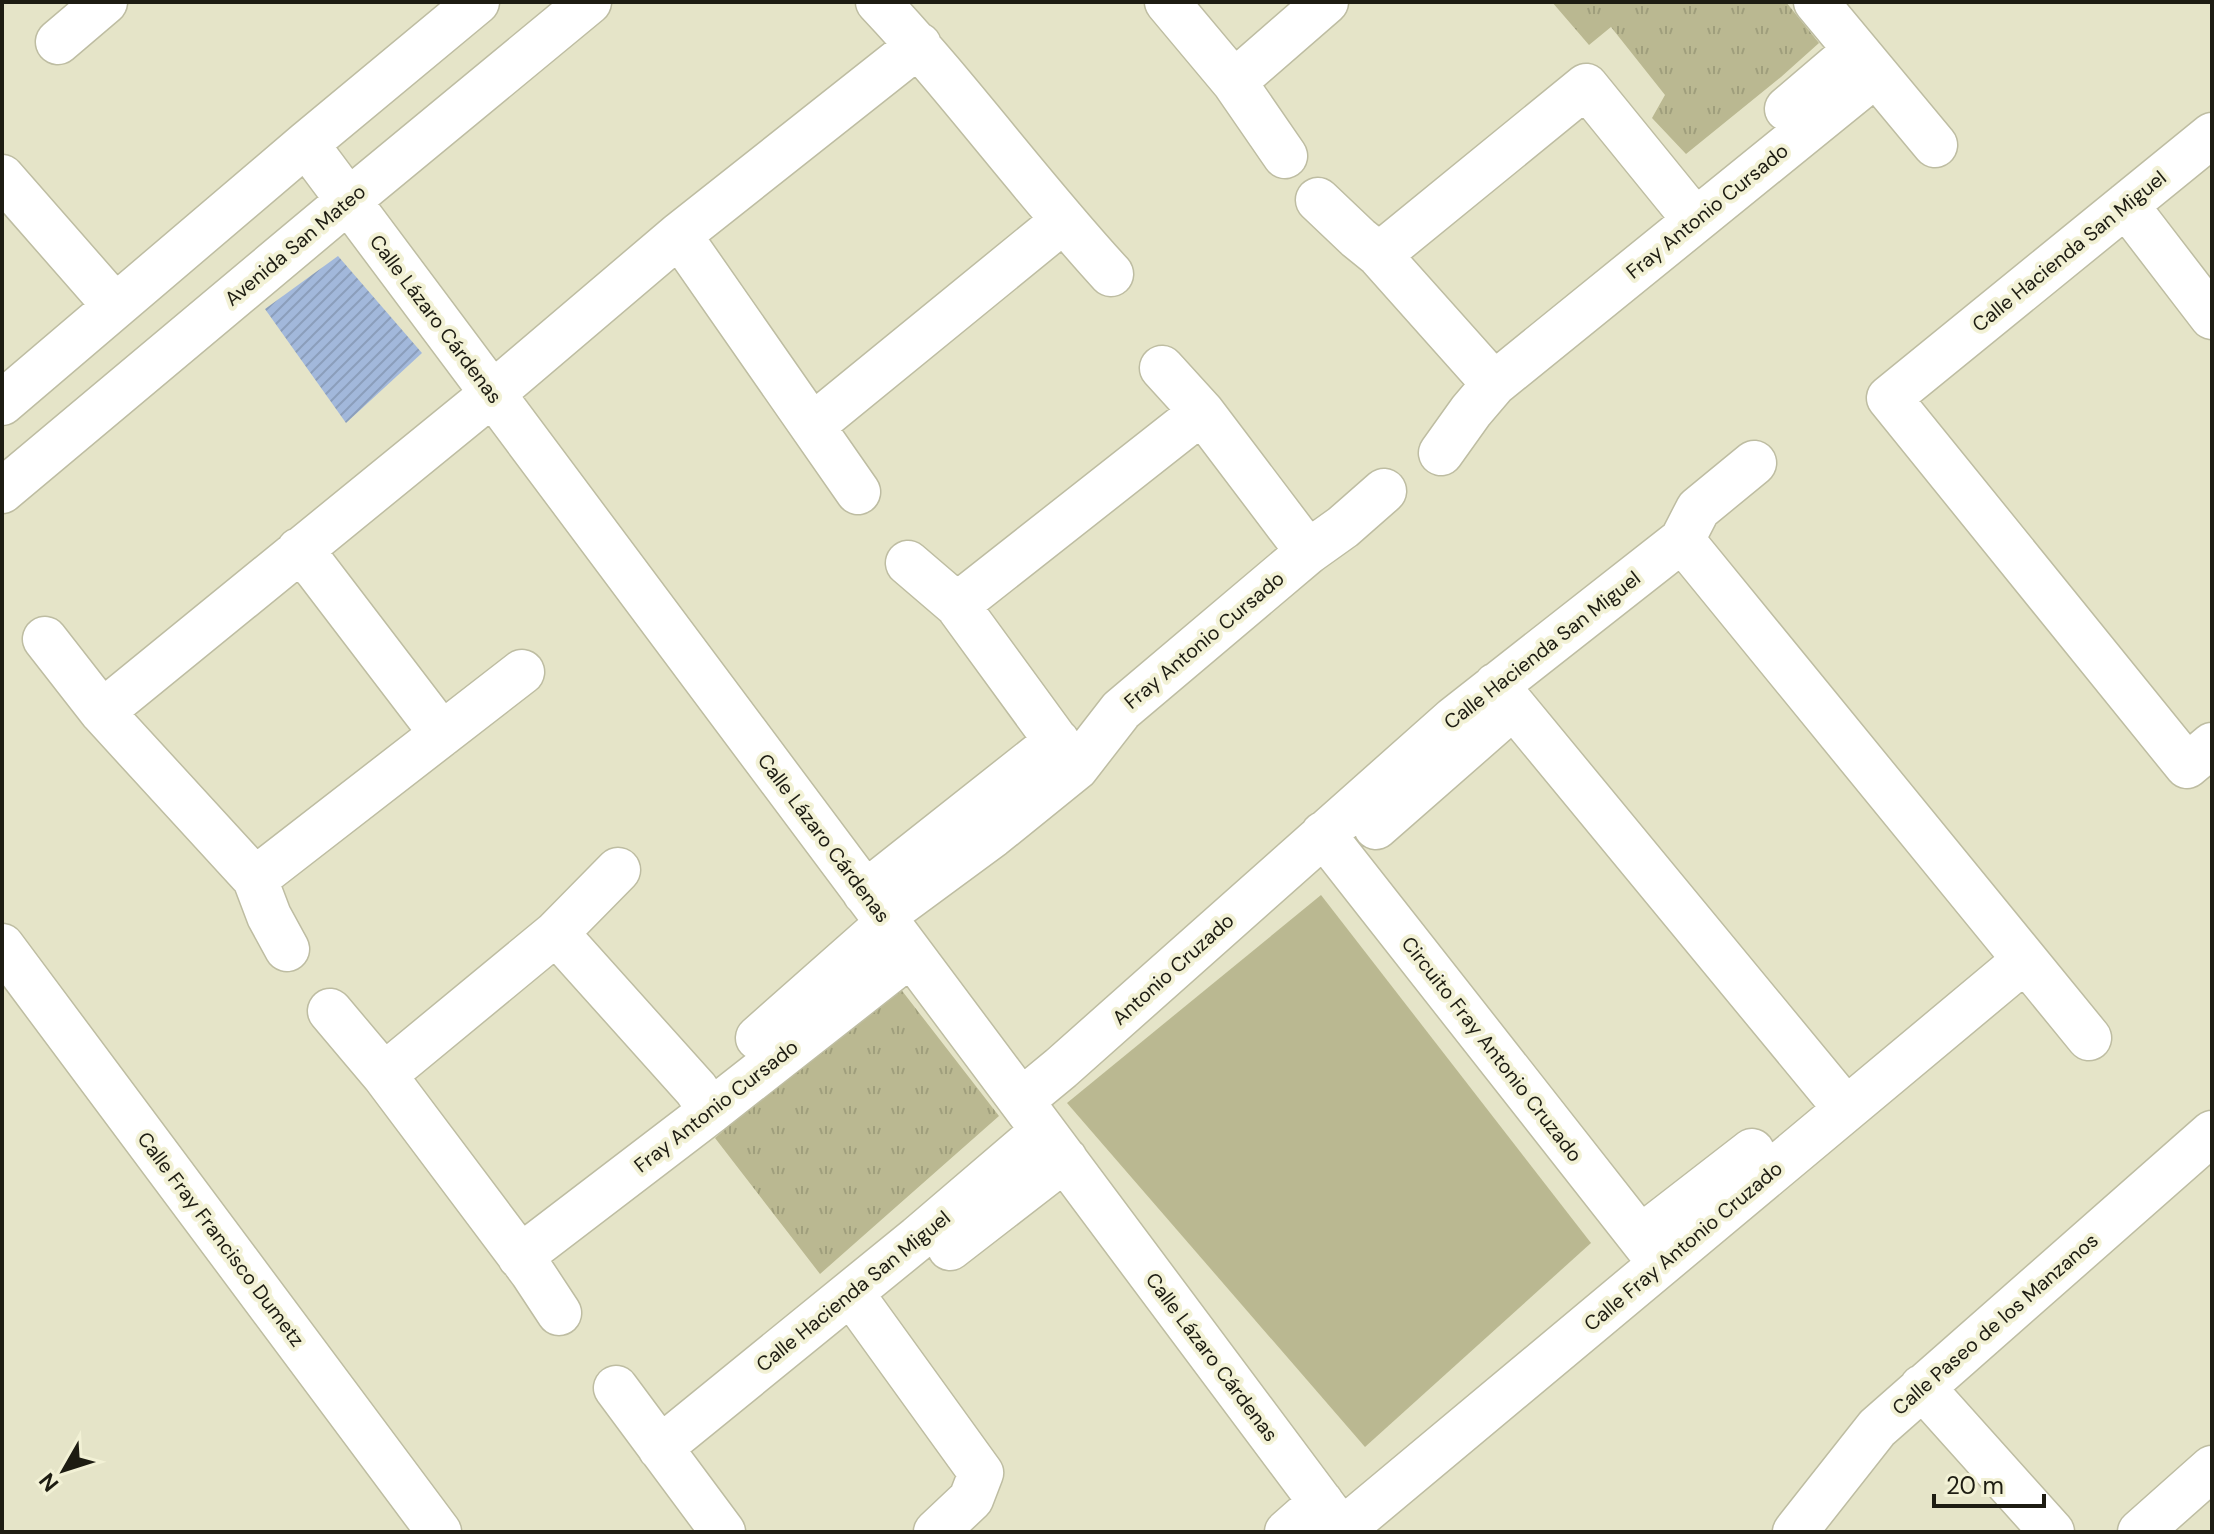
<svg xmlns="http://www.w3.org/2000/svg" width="2214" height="1534" font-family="'DM Sans',sans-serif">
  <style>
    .grass { fill: url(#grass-tufts) }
    .green { fill: #bab891 }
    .building { fill: url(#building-hatch) }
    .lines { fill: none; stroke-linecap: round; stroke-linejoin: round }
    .minor-casing { stroke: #bebda2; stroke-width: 47 }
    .minor { stroke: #fff; stroke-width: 44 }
    .labels { text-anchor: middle; stroke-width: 8; stroke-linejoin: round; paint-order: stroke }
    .street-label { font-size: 20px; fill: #1d1c12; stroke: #f2f1d5 }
  </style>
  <defs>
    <pattern id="grass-tufts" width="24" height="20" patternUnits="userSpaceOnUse" patternTransform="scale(2)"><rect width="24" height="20" fill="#bab891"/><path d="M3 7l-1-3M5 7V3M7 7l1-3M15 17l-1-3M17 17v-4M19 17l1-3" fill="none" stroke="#9f9e7c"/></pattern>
    <pattern id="building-hatch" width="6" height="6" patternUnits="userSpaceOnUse" patternTransform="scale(2)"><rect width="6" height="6" fill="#a2b8db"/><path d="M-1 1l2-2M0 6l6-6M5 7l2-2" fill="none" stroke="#8b9ebb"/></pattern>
  </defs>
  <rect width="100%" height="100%" fill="#e5e4c8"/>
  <path class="grass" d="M 1552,2 L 1786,2 L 1819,43 L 1781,77 L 1686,154 L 1652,118 L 1665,95 L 1611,27 L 1589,45 Z
    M 896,983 L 999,1116 L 820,1274 L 715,1138 Z"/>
  <path class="green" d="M 1321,895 L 1591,1243 L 1365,1447 L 1067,1103 Z"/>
  <path class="building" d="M 338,256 L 422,353 L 346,423 L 265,309 Z"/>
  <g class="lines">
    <g class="minor-casing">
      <path id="minor" d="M 878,2 C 960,89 1030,186 1111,274
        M 1167,2 L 1234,82 L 1285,156
        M 1816,2 L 1935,145
        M 58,42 L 105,2
        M 1234,82 L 1326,2
        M 1787,109 L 1855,51
        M 2212,135 L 1889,398 L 2187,766 L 2212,745
        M 306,144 L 1343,1532
        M 2,177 L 115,306
        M 1318,200 L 1358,238 L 1379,255 L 1494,384
        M 2126,205 L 2212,317
        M 679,235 L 858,492
        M 1379,255 L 1586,86 L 1695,220
        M 1162,368 L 1202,412 L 1308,552
        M 2,403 L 306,144 L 477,2
        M 812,426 L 1063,221
        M 1441,453 L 1471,411 L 1494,384 L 1875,75
        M 2,491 L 348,201 L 589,2
        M 1682,540 L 2089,1038
        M 299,550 L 316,569 L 442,734
        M 908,563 L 957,605 L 1076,768
        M 957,605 L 1202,412
        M 45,639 L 102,712 L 255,879 L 269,916 L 287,949
        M 1496,685 L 1846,1109
        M 102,712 L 492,394 L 679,235 L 919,45
        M 1376,827 L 1513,707
        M 1323,834 L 1661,1264
        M 255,879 L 522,672
        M 865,893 L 1057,741
        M 883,916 L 993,835 L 1076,768 L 1121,710 L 1308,552 L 1343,527 L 1384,491
        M 556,933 L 696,1089 L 711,1111
        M 2,946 L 439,1532
        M 330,1011 L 384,1075 L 532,1272 L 559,1313
        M 758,1038 L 888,923
        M 384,1075 L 556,933 L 618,870
        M 1021,1101 L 1061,1068 L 1454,719 L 1682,540 L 1698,509 L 1754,463
        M 1641,1237 L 1752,1151
        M 950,1248 L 1065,1159
        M 520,1257 L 711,1111 L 911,954
        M 851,1293 L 981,1473 L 971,1499 L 936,1532
        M 1922,1387 L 2052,1532
        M 616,1388 L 723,1532
        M 660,1448 L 918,1238 L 1043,1131
        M 1287,1532 L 1321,1502
        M 1340,1532 L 2025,960
        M 1795,1532 L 1877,1428 L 2212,1133
        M 2140,1532 L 2212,1468"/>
    </g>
    <use href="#minor" class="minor"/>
  </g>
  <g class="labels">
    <g class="street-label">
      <text transform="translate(1707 211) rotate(-39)" y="7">Fray Antonio Cursado</text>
      <text transform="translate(295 245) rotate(-40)" y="7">Avenida San Mateo</text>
      <text transform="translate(2069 251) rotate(-39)" y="7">Calle Hacienda San Miguel</text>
      <text transform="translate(436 319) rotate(53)" y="7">Calle Lázaro Cárdenas</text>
      <text transform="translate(1204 640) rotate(-40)" y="7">Fray Antonio Cursado</text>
      <text transform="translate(1542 650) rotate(-38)" y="7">Calle Hacienda San Miguel</text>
      <text transform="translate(824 838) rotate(53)" y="7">Calle Lázaro Cárdenas</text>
      <text transform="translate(1173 969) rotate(-42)" y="7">Antonio Cruzado</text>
      <text transform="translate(1492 1049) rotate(52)" y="7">Circuito Fray Antonio Cruzado</text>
      <text transform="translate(716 1106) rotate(-38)" y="7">Fray Antonio Cursado</text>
      <text transform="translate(221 1239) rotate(53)" y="7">Calle Fray Francisco Dumetz</text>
      <text transform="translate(1683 1246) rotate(-40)" y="7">Calle Fray Antonio Cruzado</text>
      <text transform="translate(853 1291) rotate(-39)" y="7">Calle Hacienda San Miguel</text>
      <text transform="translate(1995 1324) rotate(-41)" y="7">Calle Paseo de los Manzanos</text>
      <text transform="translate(1212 1357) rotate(53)" y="7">Calle Lázaro Cárdenas</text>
    </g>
  </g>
  <rect width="2214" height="1534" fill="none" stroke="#1d1c12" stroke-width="8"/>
  <g transform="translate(64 1470) rotate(231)" stroke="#f2f1d5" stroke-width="6" paint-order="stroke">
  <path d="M0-6L14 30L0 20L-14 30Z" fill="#1d1c12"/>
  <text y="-12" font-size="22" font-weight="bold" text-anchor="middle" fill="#1d1c12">N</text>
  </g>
  <path d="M1934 1494v12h110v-12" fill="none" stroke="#1d1c12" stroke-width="4"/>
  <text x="1946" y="1494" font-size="24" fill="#1d1c12" stroke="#f2f1d5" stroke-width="6" paint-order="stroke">20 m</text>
</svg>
